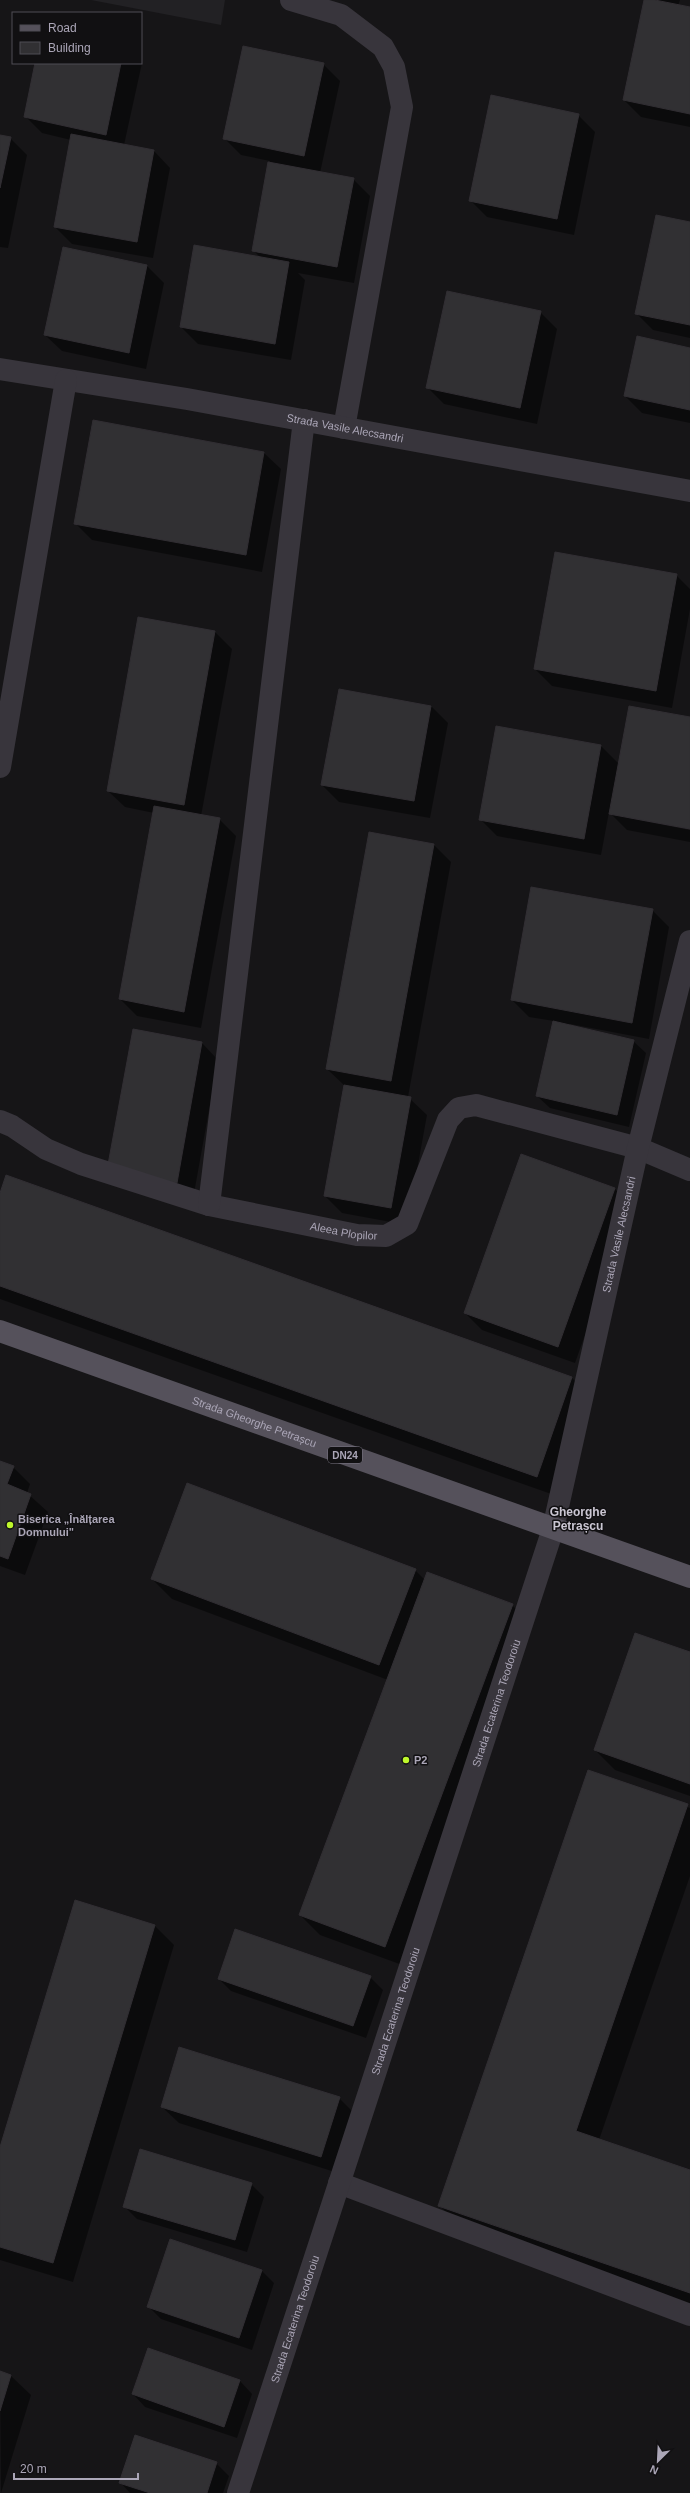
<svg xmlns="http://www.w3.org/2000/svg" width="690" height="2493" font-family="Helvetica,sans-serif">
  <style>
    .built { fill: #222124 }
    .shadow { fill: #0007 }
    .building { fill: #313033; stroke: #312e33 }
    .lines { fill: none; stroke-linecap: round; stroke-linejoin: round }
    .service { stroke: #38353c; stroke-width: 22 }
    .minor { stroke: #38353c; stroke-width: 22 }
    .primary { stroke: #55515b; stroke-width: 22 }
    .poi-dot { fill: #bef72c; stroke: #111012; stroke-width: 1.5 }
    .labels { text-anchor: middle; stroke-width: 3; stroke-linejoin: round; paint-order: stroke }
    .shield { fill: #111012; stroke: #7d7986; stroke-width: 1 }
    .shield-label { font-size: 10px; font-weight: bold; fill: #aba6b7 }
    .street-label { font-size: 11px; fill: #aba6b7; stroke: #111012 }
    .poi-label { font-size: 11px; font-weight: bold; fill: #aba6b7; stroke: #111012; text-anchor: start }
    .neighbourhood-label { font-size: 12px; font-weight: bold; fill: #cbc7d3; stroke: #111012 }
  </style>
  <rect width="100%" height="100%" fill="#161517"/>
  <path class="built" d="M 91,0 L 225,0 L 221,25 Z"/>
  <path class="shadow" d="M 645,0 L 680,0 L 678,6 L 690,8 L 690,127 L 641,117 L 624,100 Z
    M 141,62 L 142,63 L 124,145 L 154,151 L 170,168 L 153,258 L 72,244 L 55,227 L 71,140 L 42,133 L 25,116 L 37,63 Z
    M 323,64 L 340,81 L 320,173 L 353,179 L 370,196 L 354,283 L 298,273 L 305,280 L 291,360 L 198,344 L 181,327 L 261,258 L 253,250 L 270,161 L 241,155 L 224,138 Z
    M 578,115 L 595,132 L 574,235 L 487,217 L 470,200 Z
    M 0,136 L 10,138 L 27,155 L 8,248 L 0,247 Z
    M 690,223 L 690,338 L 653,330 L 636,313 Z
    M 64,248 L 147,266 L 164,283 L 146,369 L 62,351 L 45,335 Z
    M 540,312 L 557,329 L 537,424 L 444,404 L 427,387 Z
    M 690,349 L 690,423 L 642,413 L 625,396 Z
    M 93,421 L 264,453 L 281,469 L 262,572 L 92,540 L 75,523 Z
    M 676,575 L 690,589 L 690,609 L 672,708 L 552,686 L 535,669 Z
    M 139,618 L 215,632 L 232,649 L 201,816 L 219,819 L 236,836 L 201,1028 L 137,1016 L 120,999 L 154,813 L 125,807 L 108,791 Z
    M 431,706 L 448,723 L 430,818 L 339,802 L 322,785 Z
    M 690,718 L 690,828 L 628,816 L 628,818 L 690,830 L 690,842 L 627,830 L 609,812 L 601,855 L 497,836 L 480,819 L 601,746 L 619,764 Z
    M 434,845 L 451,862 L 408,1097 L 427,1115 L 407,1225 L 342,1213 L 325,1196 L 345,1086 L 327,1069 Z
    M 652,910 L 669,927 L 649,1039 L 570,1024 L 570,1026 L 633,1041 L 646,1053 L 629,1127 L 550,1108 L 537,1096 L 554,1021 L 529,1017 L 512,1000 Z
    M 202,1043 L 218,1060 L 193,1199 L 108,1170 Z
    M 7,1177 L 572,1378 L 592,1398 L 557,1496 L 0,1299 L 0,1196 Z
    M 615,1189 L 631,1206 L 575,1363 L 482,1330 L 465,1313 Z
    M 0,1462 L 13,1467 L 30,1484 L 27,1493 L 48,1512 L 25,1575 L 0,1566 Z
    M 415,1570 L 425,1580 L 512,1605 L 532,1625 L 405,1966 L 320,1935 L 300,1915 L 388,1680 L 172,1599 L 152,1579 Z
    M 690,1653 L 690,1796 L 615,1770 L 595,1750 Z
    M 589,1772 L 690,1808 L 690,1876 L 599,2140 L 690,2171 L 690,2305 L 459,2225 L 439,2205 Z
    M 154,1925 L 174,1945 L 73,2282 L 0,2260 L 0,2151 Z
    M 370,1977 L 383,1990 L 366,2038 L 231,1991 L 219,1979 Z
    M 339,2098 L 356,2115 L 338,2173 L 179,2123 L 162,2107 Z
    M 251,2184 L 264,2197 L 247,2252 L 137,2219 L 124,2206 Z
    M 171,2240 L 262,2271 L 274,2283 L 252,2350 L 161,2319 L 149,2307 Z
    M 149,2349 L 240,2381 L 252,2394 L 237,2438 L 145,2407 L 133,2394 Z
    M 0,2372 L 11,2376 L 31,2395 L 1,2493 Z
    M 216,2463 L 229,2476 L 223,2493 L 130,2493 L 120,2482 Z"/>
  <path class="building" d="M 644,0 L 655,0 L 690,7 L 690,114 L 623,100 Z
    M 243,46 L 324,63 L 304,156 L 223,139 Z
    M 35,63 L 121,63 L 106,135 L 24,117 Z
    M 491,95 L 579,114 L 557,219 L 469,201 Z
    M 71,134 L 154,150 L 137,242 L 54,227 Z
    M 0,135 L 11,137 L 0,188 Z
    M 268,162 L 354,178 L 337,267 L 252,251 Z
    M 656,215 L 690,222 L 690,325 L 635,314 Z
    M 194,245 L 289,262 L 275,344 L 180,327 Z
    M 63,247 L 147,265 L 129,353 L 44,335 Z
    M 447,291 L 541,311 L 520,408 L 426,388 Z
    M 637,336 L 690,348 L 690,410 L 624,396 Z
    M 93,420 L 264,452 L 246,555 L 74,524 Z
    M 555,552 L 677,574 L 656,691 L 534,669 Z
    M 138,617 L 215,631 L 184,805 L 107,791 Z
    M 339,689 L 431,706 L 414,801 L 321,785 Z
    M 629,706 L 690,717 L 690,829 L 609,814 Z
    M 496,726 L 601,745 L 584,839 L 479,820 Z
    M 154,806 L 220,818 L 184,1012 L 119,999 Z
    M 369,832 L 434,844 L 391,1081 L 326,1069 Z
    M 531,887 L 653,909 L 632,1023 L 511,1000 Z
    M 553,1021 L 634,1040 L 617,1115 L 536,1096 Z
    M 133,1029 L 202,1042 L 177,1183 L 107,1170 Z
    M 344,1085 L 411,1097 L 391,1208 L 324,1196 Z
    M 521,1154 L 615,1188 L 558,1347 L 464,1313 Z
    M 6,1175 L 572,1377 L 537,1477 L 0,1286 L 0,1193 Z
    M 0,1461 L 14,1466 L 7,1484 L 31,1494 L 8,1559 L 0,1556 Z
    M 187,1483 L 416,1569 L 379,1665 L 151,1579 Z
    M 427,1572 L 513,1604 L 385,1947 L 299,1915 Z
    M 635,1633 L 690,1652 L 690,1784 L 594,1750 Z
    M 588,1770 L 688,1804 L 576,2131 L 690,2170 L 690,2293 L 438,2206 Z
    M 75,1900 L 155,1925 L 53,2263 L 0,2247 L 0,2147 Z
    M 235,1929 L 371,1976 L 353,2026 L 218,1979 Z
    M 179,2047 L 340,2097 L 321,2157 L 161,2107 Z
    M 140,2149 L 252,2183 L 235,2240 L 123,2207 Z
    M 170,2239 L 262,2270 L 239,2338 L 147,2307 Z
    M 148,2348 L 240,2380 L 224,2427 L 132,2394 Z
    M 0,2371 L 11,2375 L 0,2411 Z
    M 135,2435 L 217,2462 L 207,2493 L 150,2493 L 119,2483 Z"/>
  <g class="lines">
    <path class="service" d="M 291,0 L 341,15 L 383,47 L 394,67 L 402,107 L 344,428"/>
    <g class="minor">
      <path id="s1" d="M 0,369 L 187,399 L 690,491"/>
      <path d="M 0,767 L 66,380"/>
      <path id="s2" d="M 0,1121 L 12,1126 L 46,1149 L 81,1164 L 209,1205 L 357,1235 L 386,1236 L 407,1224 L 448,1120 L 459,1108 L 476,1105 L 638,1148 L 690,1170"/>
      <path d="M 209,1205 L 304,420"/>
      <path d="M 339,2183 L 690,2315"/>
      <path id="s3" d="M 238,2493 L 553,1529 L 638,1148 L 690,941"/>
    </g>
    <path class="primary" id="s4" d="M 0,1331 L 690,1577"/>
  </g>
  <g class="poi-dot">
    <circle cx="10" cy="1525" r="4"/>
    <circle cx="406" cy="1760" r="4"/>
  </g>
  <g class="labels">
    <rect class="shield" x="328" y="1447" width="34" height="16" rx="3"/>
    <g class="shield-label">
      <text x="345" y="1459">DN24</text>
    </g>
    <g class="street-label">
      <text dy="4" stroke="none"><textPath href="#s1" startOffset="350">Strada Vasile Alecsandri</textPath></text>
      <text dy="4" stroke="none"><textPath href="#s2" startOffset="364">Aleea Plopilor</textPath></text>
      <text dy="4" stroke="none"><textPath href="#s3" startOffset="1316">Strada Vasile Alecsandri</textPath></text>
      <text dy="4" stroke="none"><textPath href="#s4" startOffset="270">Strada Gheorghe Petrașcu</textPath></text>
      <text dy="4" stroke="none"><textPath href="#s3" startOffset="831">Strada Ecaterina Teodoroiu</textPath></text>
      <text dy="4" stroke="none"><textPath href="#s3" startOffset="507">Strada Ecaterina Teodoroiu</textPath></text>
      <text dy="4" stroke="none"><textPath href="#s3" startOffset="183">Strada Ecaterina Teodoroiu</textPath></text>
    </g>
    <g class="poi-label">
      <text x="18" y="1523">Biserica „Înălțarea<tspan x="18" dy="13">Domnului"</tspan></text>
      <text x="414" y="1764">P2</text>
    </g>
    <g class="neighbourhood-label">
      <text x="578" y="1516">Gheorghe<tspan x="578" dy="14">Petrașcu</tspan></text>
    </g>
  </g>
  <rect x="12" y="12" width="130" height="52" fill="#111012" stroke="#4f4c54"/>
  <rect x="20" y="25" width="20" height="6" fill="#55515b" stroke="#4f4c54"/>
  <text x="48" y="32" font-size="12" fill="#aba6b7">Road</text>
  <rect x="20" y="42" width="20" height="12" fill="#313033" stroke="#4f4c54"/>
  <text x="48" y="52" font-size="12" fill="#aba6b7">Building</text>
  <g transform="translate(658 2461) rotate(204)" stroke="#111012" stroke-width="3" paint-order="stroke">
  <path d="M0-3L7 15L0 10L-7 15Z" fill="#aba6b7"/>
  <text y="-6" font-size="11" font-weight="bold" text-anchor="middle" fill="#aba6b7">N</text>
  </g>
  <path d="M14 2473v6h124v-6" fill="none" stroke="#aba6b7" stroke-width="2"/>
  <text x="20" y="2473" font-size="12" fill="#aba6b7" stroke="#111012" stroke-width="3" paint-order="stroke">20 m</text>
</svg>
